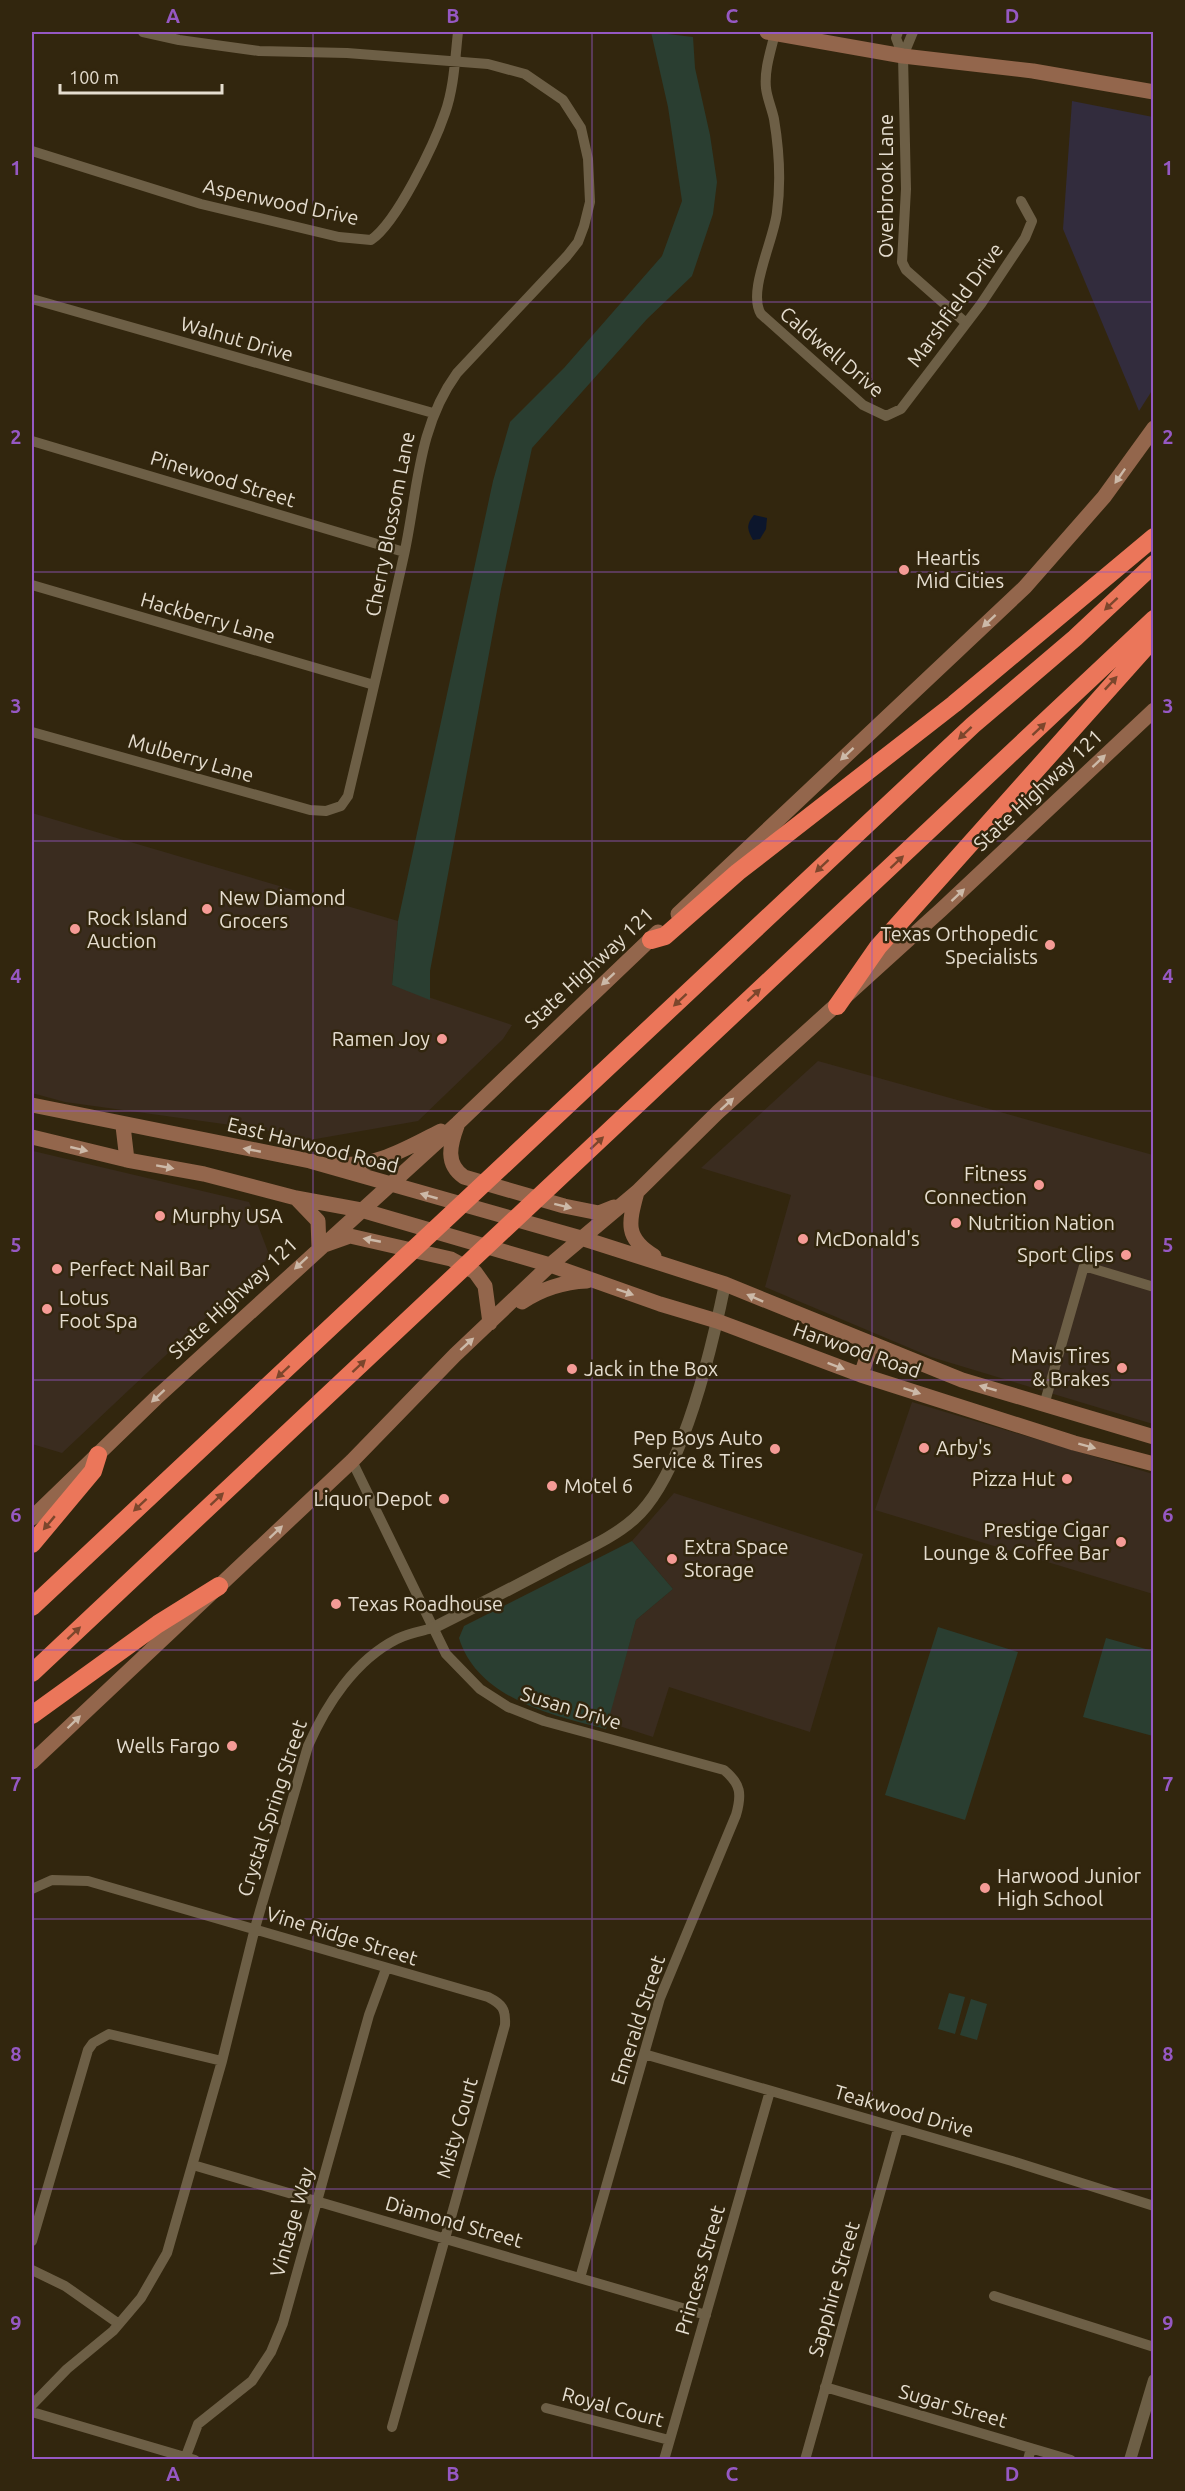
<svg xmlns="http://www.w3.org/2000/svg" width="1185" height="2491" font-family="Ubuntu,sans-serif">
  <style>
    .commercial { fill: #3a2c1f }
    .medical { fill: #322c3d }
    .green { fill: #2a3e31 }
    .water { fill: #0c162c }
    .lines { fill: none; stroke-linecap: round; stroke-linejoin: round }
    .minor { stroke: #6d5f46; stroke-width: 10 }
    .tertiary { stroke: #6d5f46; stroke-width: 12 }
    .secondary { stroke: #93664c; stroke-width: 15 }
    .motorway { stroke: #eb765a; stroke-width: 18 }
    .oneway { fill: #ccb9a8 }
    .oneway2 { fill: #7c462c }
    .grid { fill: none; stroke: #9658c3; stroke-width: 1.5; stroke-opacity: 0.55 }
    .poi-dot { fill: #f59b96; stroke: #32260e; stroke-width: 2 }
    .labels { text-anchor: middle; stroke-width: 5; stroke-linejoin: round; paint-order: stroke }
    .street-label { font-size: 20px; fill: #e5ddcf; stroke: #32260e }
    .poi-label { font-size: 20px; fill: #e5ddcf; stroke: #32260e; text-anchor: start }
    .neatline { fill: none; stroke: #9658c3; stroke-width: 2 }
    .grid-label { font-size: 20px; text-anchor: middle; font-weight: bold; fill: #9658c3 }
  </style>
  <rect width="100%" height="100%" fill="#32260e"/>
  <path class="commercial" d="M 32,813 L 398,921 L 392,985 L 512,1025 L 503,1039 L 418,1121 L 310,1140 L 266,1130 L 65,1102 L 32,1093 Z
    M 818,1061 L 1153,1155 L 1153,1424 L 931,1357 L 765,1287 L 791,1195 L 701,1168 Z
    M 33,1151 L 249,1202 L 270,1257 L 62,1453 L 32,1444 Z
    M 912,1402 L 1153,1474 L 1153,1594 L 875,1510 Z
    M 674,1493 L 863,1554 L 810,1732 L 669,1687 L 653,1737 L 607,1722 L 636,1620 L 673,1589 L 632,1541 Z"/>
  <path class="medical" d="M 1072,101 L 1153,117 L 1153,389 L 1139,411 L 1063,229 Z"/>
  <path class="green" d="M 651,32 L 693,37 L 695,68 L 710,135 L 717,182 L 713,214 L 692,276 L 647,319 L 532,448 L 501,589 L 430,971 L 430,1000 L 392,985 L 398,921 L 493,481 L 510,422 L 564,368 L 662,256 L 682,201 L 668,107 Z
    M 632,1541 L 673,1589 L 636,1620 L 606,1729 C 553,1716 477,1698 459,1638 L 464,1626 Z
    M 938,1627 L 1018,1652 L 965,1820 L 885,1795 Z
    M 1106,1638 L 1153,1651 L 1153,1736 L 1083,1717 Z
    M 949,1993 L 965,1997 L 955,2034 L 938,2029 Z
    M 971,1999 L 987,2004 L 977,2040 L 960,2035 Z"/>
  <path class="water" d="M 754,515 L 767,518 L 766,529 L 760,539 L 753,540 C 747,529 746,525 754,515 Z"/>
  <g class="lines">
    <path class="minor" d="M 898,32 L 896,38 L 903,56 L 906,189 L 902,262 L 906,270 L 966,323
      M 775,33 C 771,50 764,70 766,88 C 767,98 772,109 774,119 C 779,149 781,182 777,212 C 774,240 747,292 761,314 L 863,405 L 886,416 L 901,409 L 981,304 L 1025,238 L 1032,221 L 1021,201
      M 903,56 L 913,32
      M 32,151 L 201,204 L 339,237 L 371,240 C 397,222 434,145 445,113 C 454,88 455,59 458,32
      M 32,299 L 433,413
      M 32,441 L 404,552
      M 32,585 L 374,685
      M 32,732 L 310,810 L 326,811 L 341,806 L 348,796 C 367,716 386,636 404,555 C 418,491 417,428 457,373 L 567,256 L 578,242 L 584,226 L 590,202 L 588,159 L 581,128 L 563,100 L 525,74 L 488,64 L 347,53 L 259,51 L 179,40 L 143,32
      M 1044,1405 L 1084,1266 L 1154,1287
      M 352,1461 L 446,1654 L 480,1689 L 508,1707 L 544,1721 L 724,1770 C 741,1784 742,1794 736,1815 L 660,1998 L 580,2278
      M 32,1889 L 52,1880 L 88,1881 L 488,1997 C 502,2004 506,2009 505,2025 L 392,2427
      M 644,2054 L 1012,2161 L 1154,2206
      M 193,2165 L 706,2315
      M 32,2241 L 88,2050 L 93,2043 L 109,2034 L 222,2061
      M 32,2270 L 65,2286 L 119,2324
      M 994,2296 L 1154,2347
      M 825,2387 L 1071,2460
      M 32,2405 L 67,2369 L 113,2331 L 141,2298 L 167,2253 L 222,2061 L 255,1928 L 308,1746 C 326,1705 355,1660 397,1639 C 408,1633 422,1631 433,1628
      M 546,2408 L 669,2440
      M 32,2412 L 195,2460
      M 186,2456 L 198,2424 L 252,2381 L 271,2352 L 283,2323 L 369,2015 L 386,1969
      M 664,2460 L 770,2091
      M 805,2460 L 898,2129
      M 1028,2460 L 1031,2448"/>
    <path class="tertiary" d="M 433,1628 C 477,1606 520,1584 563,1561 C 586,1549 614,1537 634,1519 C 682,1477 712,1347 725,1284
      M 1130,2460 L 1154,2380"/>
    <path class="secondary" d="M 767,32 L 903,56 L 1033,71 L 1154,92
      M 678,914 L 1025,587 L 1104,497 L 1154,428
      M 32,1105 L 310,1161 L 581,1238 L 725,1284 L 962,1380 L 1154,1437
      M 123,1126 L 127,1160
      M 457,1126 C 450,1145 445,1164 464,1177 L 564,1206 L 599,1213 L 614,1207
      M 32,1137 L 127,1160 L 204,1174 L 296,1198 L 361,1210 L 550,1265 L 660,1304 L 717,1321 L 861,1375 L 1074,1443 L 1154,1464
      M 338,1164 C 376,1168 408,1147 441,1131
      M 637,1192 C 629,1222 624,1238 654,1256
      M 296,1198 L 318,1221 L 319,1247 L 350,1236 L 451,1259 L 475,1272 L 485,1286 L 490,1323
      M 522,1302 C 543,1288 563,1282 587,1281
      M 861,1375 L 871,1345
      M 32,1518 L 156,1398 L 458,1123 L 658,932
      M 32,1762 L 352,1461 L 455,1355 L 550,1265 L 637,1192 L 718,1112 L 941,910 L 1154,710"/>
    <path class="motorway" d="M 651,940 L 665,936 L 738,872 L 954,704 L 1154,537
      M 837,1006 L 878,947 L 1154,638
      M 32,1544 L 93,1471 L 98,1455
      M 32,1607 L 973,725 L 1075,638 L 1154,564
      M 32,1673 L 1154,619
      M 32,1715 L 158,1624 L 219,1586"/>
  </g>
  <defs><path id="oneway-solid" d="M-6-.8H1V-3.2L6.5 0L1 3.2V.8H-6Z" transform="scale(1.5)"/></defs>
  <g class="oneway">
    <use href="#oneway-solid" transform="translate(1120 476) rotate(125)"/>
    <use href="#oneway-solid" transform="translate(989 621) rotate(137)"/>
    <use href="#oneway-solid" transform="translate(847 754) rotate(137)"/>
    <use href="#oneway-solid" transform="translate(1099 761) rotate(-43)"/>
    <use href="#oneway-solid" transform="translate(958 895) rotate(-43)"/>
    <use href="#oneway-solid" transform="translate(608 979) rotate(137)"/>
    <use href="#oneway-solid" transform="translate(727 1104) rotate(-42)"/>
    <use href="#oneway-solid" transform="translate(79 1149) rotate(13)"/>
    <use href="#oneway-solid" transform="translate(252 1150) rotate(-169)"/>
    <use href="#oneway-solid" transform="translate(165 1167) rotate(10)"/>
    <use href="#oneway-solid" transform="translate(429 1196) rotate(-164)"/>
    <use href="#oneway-solid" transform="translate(563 1206) rotate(14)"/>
    <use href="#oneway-solid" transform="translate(372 1240) rotate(-169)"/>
    <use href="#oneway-solid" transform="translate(301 1263) rotate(137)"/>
    <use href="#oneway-solid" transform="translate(625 1292) rotate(19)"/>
    <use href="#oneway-solid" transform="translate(755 1298) rotate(-156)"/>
    <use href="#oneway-solid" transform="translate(467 1344) rotate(-42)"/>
    <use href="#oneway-solid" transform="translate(836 1366) rotate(21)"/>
    <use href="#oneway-solid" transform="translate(988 1388) rotate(-164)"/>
    <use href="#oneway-solid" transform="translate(912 1391) rotate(18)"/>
    <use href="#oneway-solid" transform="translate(158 1396) rotate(137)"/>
    <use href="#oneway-solid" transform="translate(1087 1446) rotate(15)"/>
    <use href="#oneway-solid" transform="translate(276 1532) rotate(-43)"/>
    <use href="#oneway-solid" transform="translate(74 1722) rotate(-44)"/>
  </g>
  <g class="oneway2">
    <use href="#oneway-solid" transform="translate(1111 604) rotate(137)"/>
    <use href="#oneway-solid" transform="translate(1111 683) rotate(-47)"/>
    <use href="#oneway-solid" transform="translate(1039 729) rotate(-43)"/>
    <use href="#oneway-solid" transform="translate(965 733) rotate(137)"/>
    <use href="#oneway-solid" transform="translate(897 862) rotate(-43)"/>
    <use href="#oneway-solid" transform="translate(822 866) rotate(137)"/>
    <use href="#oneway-solid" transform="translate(754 995) rotate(-43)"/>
    <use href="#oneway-solid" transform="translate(680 1000) rotate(137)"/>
    <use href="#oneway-solid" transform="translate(597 1143) rotate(-43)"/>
    <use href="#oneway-solid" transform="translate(359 1366) rotate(-43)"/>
    <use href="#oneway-solid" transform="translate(283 1372) rotate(137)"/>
    <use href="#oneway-solid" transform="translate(217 1499) rotate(-43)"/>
    <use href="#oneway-solid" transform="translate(140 1505) rotate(137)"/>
    <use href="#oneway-solid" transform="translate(49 1523) rotate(130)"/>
    <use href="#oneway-solid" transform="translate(74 1633) rotate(-43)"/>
  </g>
  <path class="grid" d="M 313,32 L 313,2460M 592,32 L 592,2460M 872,32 L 872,2460M 32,302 L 1154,302M 32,572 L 1154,572M 32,841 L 1154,841M 32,1111 L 1154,1111M 32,1380 L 1154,1380M 32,1650 L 1154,1650M 32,1919 L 1154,1919M 32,2189 L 1154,2189"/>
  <g class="poi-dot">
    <circle cx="904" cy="570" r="6"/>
    <circle cx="207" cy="909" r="6"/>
    <circle cx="75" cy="929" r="6"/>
    <circle cx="1050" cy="945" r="6"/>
    <circle cx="442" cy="1039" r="6"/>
    <circle cx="1039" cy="1185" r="6"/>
    <circle cx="160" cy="1216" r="6"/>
    <circle cx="956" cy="1223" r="6"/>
    <circle cx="803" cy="1239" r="6"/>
    <circle cx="1126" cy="1255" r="6"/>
    <circle cx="57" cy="1269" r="6"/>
    <circle cx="47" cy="1309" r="6"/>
    <circle cx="1122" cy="1368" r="6"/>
    <circle cx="572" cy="1369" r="6"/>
    <circle cx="924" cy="1448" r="6"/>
    <circle cx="775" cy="1449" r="6"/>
    <circle cx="1067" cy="1479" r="6"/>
    <circle cx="552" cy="1486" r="6"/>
    <circle cx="444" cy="1499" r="6"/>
    <circle cx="1121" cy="1542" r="6"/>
    <circle cx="672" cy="1559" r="6"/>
    <circle cx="336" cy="1604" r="6"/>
    <circle cx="232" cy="1746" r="6"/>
    <circle cx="985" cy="1888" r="6"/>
  </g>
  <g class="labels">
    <g class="street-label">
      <text transform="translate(886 186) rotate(-90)" y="7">Overbrook Lane</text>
      <text transform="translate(281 202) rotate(12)" y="7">Aspenwood Drive</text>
      <text transform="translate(955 305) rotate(-54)" y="7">Marshfield Drive</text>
      <text transform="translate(237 339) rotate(16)" y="7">Walnut Drive</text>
      <text transform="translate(832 352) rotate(40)" y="7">Caldwell Drive</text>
      <text transform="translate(223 479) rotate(17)" y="7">Pinewood Street</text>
      <text transform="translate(390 524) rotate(-79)" y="7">Cherry Blossom Lane</text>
      <text transform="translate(208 618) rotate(16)" y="7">Hackberry Lane</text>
      <text transform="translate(191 758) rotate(16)" y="7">Mulberry Lane</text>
      <text transform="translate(1038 790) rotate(-43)" y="7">State Highway 121</text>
      <text transform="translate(589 968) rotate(-43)" y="7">State Highway 121</text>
      <text transform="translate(313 1145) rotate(14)" y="7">East Harwood Road</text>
      <text transform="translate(233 1298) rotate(-43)" y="7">State Highway 121</text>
      <text transform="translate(857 1350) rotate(19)" y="7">Harwood Road</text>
      <text transform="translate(571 1708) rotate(17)" y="7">Susan Drive</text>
      <text transform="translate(272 1808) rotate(-72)" y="7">Crystal Spring Street</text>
      <text transform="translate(342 1936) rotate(17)" y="7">Vine Ridge Street</text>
      <text transform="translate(638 2020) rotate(-72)" y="7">Emerald Street</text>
      <text transform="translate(904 2111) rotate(16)" y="7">Teakwood Drive</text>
      <text transform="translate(457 2128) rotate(-74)" y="7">Misty Court</text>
      <text transform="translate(292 2222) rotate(-74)" y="7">Vintage Way</text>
      <text transform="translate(454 2222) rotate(16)" y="7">Diamond Street</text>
      <text transform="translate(700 2270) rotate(-74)" y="7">Princess Street</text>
      <text transform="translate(834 2289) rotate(-74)" y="7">Sapphire Street</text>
      <text transform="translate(953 2406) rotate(16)" y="7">Sugar Street</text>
      <text transform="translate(613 2407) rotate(15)" y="7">Royal Court</text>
    </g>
    <g class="poi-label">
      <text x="916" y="565">Heartis<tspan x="916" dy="23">Mid Cities</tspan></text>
      <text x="219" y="905">New Diamond<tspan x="219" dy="23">Grocers</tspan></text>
      <text x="87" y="925">Rock Island<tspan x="87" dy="23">Auction</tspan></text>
      <text x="1038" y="941" text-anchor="end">Texas Orthopedic<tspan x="1038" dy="23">Specialists</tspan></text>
      <text x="430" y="1046" text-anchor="end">Ramen Joy</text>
      <text x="1027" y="1181" text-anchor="end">Fitness<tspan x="1027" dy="23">Connection</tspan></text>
      <text x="172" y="1223">Murphy USA</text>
      <text x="968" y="1230">Nutrition Nation</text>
      <text x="815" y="1246">McDonald's</text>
      <text x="1114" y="1262" text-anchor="end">Sport Clips</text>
      <text x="69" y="1276">Perfect Nail Bar</text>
      <text x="59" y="1305">Lotus<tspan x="59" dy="23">Foot Spa</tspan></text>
      <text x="1110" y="1363" text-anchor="end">Mavis Tires<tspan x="1110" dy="23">&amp; Brakes</tspan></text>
      <text x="584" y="1376">Jack in the Box</text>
      <text x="763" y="1445" text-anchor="end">Pep Boys Auto<tspan x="763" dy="23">Service &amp; Tires</tspan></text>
      <text x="936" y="1455">Arby's</text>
      <text x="1055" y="1486" text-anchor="end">Pizza Hut</text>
      <text x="564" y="1493">Motel 6</text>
      <text x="432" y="1506" text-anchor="end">Liquor Depot</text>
      <text x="1109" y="1537" text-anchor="end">Prestige Cigar<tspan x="1109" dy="23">Lounge &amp; Coffee Bar</tspan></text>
      <text x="684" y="1554">Extra Space<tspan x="684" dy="23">Storage</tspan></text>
      <text x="348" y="1611">Texas Roadhouse</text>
      <text x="220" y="1753" text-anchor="end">Wells Fargo</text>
      <text x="997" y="1883">Harwood Junior<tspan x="997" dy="23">High School</tspan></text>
    </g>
  </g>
  <rect width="1185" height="2491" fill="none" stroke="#32260e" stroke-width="66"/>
  <path d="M60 84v9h162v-9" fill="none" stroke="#e5ddcf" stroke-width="3"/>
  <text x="69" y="84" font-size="18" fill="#e5ddcf" stroke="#32260e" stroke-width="4.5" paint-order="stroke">100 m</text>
  <rect x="33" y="33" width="1119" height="2425" class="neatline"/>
  <g class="grid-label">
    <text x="173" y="23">A</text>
    <text x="453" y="23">B</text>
    <text x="732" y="23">C</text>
    <text x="1012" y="23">D</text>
    <text x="16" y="175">1</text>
    <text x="1168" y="175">1</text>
    <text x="16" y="444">2</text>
    <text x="1168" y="444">2</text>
    <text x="16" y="713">3</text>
    <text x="1168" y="713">3</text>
    <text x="16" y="983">4</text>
    <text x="1168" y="983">4</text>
    <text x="16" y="1252">5</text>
    <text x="1168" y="1252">5</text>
    <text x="16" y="1522">6</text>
    <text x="1168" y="1522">6</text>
    <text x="16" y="1791">7</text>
    <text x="1168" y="1791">7</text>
    <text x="16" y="2061">8</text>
    <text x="1168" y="2061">8</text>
    <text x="16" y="2330">9</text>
    <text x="1168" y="2330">9</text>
    <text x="173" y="2481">A</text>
    <text x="453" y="2481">B</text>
    <text x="732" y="2481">C</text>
    <text x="1012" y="2481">D</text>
  </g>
</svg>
